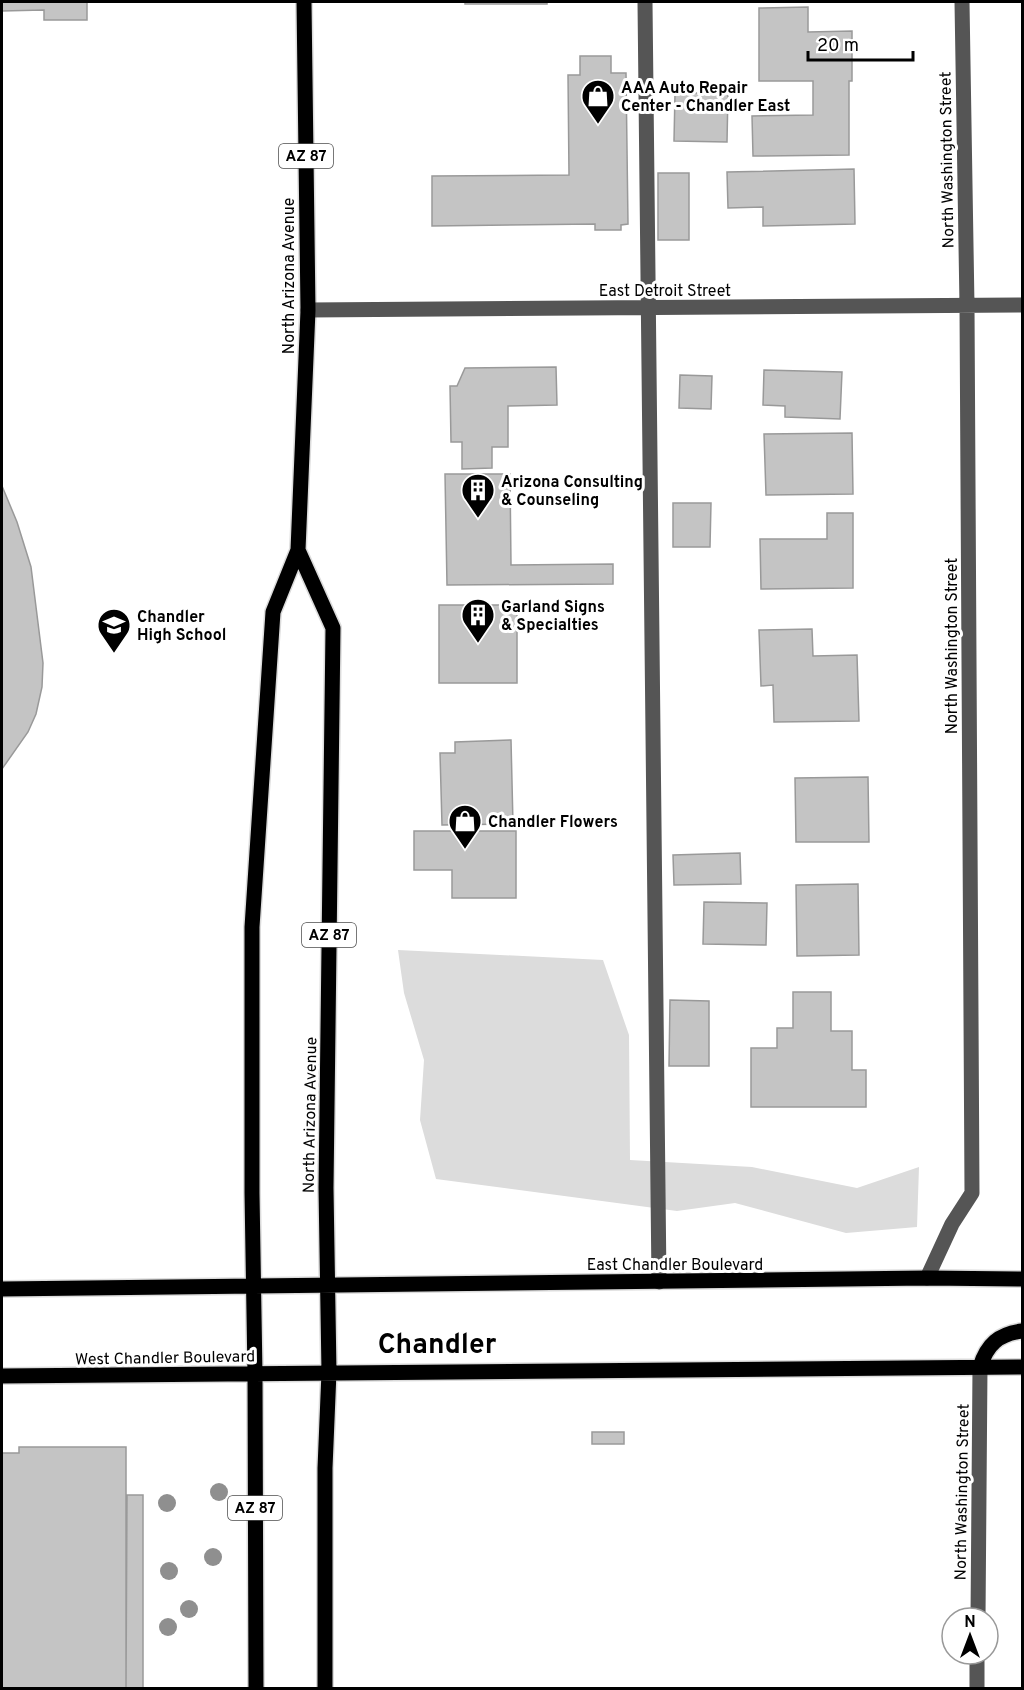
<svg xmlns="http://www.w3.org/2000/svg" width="1024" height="1690" font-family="Overpass,sans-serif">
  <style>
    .green { fill: #dcdcdc }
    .building { fill: #c4c4c4; stroke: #999; stroke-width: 1.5 }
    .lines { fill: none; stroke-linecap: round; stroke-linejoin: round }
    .major-casing { stroke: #dbdbdb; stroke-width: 18 }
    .minor { stroke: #555; stroke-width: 15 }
    .major { stroke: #000; stroke-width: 15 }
    .tree { fill: #8f8f8f }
    .labels { text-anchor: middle; stroke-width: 6; stroke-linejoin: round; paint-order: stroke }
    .shield { fill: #fff; stroke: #4c4c4c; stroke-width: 1.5 }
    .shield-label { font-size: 15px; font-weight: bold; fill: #000 }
    .poi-label { font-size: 16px; font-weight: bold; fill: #000; stroke: #fff; text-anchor: start }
    .street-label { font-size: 16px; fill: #000; stroke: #fff }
    .town-label { font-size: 28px; font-weight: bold; fill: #000; stroke: #fff }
  </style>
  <rect width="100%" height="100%" fill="#fff"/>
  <path class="green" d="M 398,950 L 603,960 L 629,1035 L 630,1160 L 752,1167 L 857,1188 L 919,1167 L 917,1227 L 846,1233 L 735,1203 L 677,1211 L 436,1179 L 420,1120 L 424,1060 L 404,993 Z"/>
  <path class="building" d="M 2,2 L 87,2 L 87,20 L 44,20 L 44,10 L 2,11 Z
    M 465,2 L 547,2 L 547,4 L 465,4 Z
    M 808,7 L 808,32 L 852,31 L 852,81 L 849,81 L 849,155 L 753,156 L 752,116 L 813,115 L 813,81 L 759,81 L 759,8 Z
    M 580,56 L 611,56 L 611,73 L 626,73 L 628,224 L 621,225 L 621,230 L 595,230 L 595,224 L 432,226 L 432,176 L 569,175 L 568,75 L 580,75 Z
    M 675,93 L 728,93 L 727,142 L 674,141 Z
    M 854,169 L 855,224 L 763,226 L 763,207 L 728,208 L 727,172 Z
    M 658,173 L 689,173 L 689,240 L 658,240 Z
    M 556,367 L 557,405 L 508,406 L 508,447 L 492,447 L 492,468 L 462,469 L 462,442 L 451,442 L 450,386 L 457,386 L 465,368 Z
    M 764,370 L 842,372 L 840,419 L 785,417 L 785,406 L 763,405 Z
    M 680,375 L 712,376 L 711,409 L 679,408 Z
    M 852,433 L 853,494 L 766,495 L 764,434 Z
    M 445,474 L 510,474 L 511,565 L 613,564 L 613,584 L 447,585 Z
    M 2,486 L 17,522 L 31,567 L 43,663 L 42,687 L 36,714 L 28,732 L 2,769 Z
    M 673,503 L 711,503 L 710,547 L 673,547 Z
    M 827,513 L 853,513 L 853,588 L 761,589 L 760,539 L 827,539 Z
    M 439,605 L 517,605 L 517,683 L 439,683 Z
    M 812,629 L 813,656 L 857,655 L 859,721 L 774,722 L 773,685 L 761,686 L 759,630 Z
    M 511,740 L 513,824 L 442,825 L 440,753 L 455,753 L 455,742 Z
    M 868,777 L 869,842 L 796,842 L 795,778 Z
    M 414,831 L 516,831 L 516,898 L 452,898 L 452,870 L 414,870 Z
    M 740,853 L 741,884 L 674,885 L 673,855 Z
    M 858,884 L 859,955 L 797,956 L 796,885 Z
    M 704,902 L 767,903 L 766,945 L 703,944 Z
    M 793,992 L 831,992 L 831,1031 L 852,1031 L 852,1070 L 866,1070 L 866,1107 L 751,1107 L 751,1048 L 777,1048 L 777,1028 L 793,1028 Z
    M 670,1000 L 709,1001 L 709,1066 L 669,1066 Z
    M 592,1432 L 624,1432 L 624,1444 L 592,1444 Z
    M 19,1447 L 126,1447 L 126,1688 L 2,1688 L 2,1453 L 19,1453 Z
    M 127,1495 L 143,1495 L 143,1688 L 126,1688 Z"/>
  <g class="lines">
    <g class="major-casing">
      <path id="major" d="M 298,550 L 333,628 L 326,1188 L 329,1372 L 325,1468 L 325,1688
        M 2,1289 L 927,1278 L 1022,1279
        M 980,1367 C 987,1344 999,1334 1022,1331
        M 2,1376 L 1022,1367
        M 256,1688 L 255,1374 L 252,1193 L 252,927 L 273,612 L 298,550 L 308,310 L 304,2"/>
    </g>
    <path class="minor" d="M 645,2 L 659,1282
      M 308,310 L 1022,305
      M 927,1278 L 952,1224 L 972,1193 L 967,306 L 962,2
      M 978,1618 L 980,1367
      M 977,1688 L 977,1654"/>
    <use href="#major" class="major"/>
  </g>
  <g class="tree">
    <circle cx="219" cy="1492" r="9"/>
    <circle cx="167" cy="1503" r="9"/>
    <circle cx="213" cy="1557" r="9"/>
    <circle cx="169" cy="1571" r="9"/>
    <circle cx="189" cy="1609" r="9"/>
    <circle cx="168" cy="1627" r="9"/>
  </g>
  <defs>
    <g id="shop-pin" transform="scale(1.725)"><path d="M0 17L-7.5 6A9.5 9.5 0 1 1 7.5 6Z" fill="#000" stroke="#fff"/><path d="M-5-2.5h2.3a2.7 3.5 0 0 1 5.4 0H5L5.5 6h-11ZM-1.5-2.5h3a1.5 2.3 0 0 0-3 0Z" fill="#fff"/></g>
    <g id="building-pin" transform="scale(1.725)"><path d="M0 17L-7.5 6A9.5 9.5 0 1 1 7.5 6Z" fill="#000" stroke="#fff"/><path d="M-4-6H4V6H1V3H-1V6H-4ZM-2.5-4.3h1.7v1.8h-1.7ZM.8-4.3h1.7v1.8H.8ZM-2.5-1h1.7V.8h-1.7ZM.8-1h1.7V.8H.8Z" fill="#fff"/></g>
    <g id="school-pin" transform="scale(1.725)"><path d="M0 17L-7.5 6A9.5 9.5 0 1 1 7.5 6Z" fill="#000" stroke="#fff"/><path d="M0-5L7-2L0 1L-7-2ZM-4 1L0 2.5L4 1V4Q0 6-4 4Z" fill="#fff"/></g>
  </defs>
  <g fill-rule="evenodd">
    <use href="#shop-pin" x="598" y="96"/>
    <use href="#building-pin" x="478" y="490"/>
    <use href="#building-pin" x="478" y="615"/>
    <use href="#school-pin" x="114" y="625"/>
    <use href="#shop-pin" x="465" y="821"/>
  </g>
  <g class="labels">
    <g class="shield">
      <rect x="279" y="144" width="54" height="24" rx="4.5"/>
      <rect x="302" y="923" width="54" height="24" rx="4.5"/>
      <rect x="228" y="1496" width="54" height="24" rx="4.5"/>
    </g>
    <g class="shield-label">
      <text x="306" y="161">AZ 87</text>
      <text x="329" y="940">AZ 87</text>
      <text x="255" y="1513">AZ 87</text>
    </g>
    <g class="poi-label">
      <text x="621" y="93">AAA Auto Repair<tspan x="621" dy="18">Center - Chandler East</tspan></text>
      <text x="501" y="487">Arizona Consulting<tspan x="501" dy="18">&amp; Counseling</tspan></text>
      <text x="501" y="612">Garland Signs<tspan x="501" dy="18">&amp; Specialties</tspan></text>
      <text x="137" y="622">Chandler<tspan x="137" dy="18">High School</tspan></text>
      <text x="488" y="827">Chandler Flowers</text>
    </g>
    <g class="street-label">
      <text transform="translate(946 160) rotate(-91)" y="6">North Washington Street</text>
      <text transform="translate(288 276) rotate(-90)" y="6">North Arizona Avenue</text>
      <text x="665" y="296">East Detroit Street</text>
      <text transform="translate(951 646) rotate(-90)" y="6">North Washington Street</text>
      <text transform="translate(309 1115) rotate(-89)" y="6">North Arizona Avenue</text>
      <text x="675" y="1270">East Chandler Boulevard</text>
      <text transform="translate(165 1357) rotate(-1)" y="6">West Chandler Boulevard</text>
      <text transform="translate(961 1492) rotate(-89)" y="6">North Washington Street</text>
    </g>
    <g class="town-label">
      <text x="437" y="1353">Chandler</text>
    </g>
  </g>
  <rect width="1024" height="1690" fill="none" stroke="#000000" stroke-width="6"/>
  <g transform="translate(970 1636)"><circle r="28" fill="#ffffff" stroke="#999999" stroke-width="1.5"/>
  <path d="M0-4.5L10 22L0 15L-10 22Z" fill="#000000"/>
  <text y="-9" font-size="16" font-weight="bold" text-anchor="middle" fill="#000000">N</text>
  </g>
  <path d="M808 51v9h105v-9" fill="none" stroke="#000000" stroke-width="3"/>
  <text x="817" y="51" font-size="18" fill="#000000" stroke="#ffffff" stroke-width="4.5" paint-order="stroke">20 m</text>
</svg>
